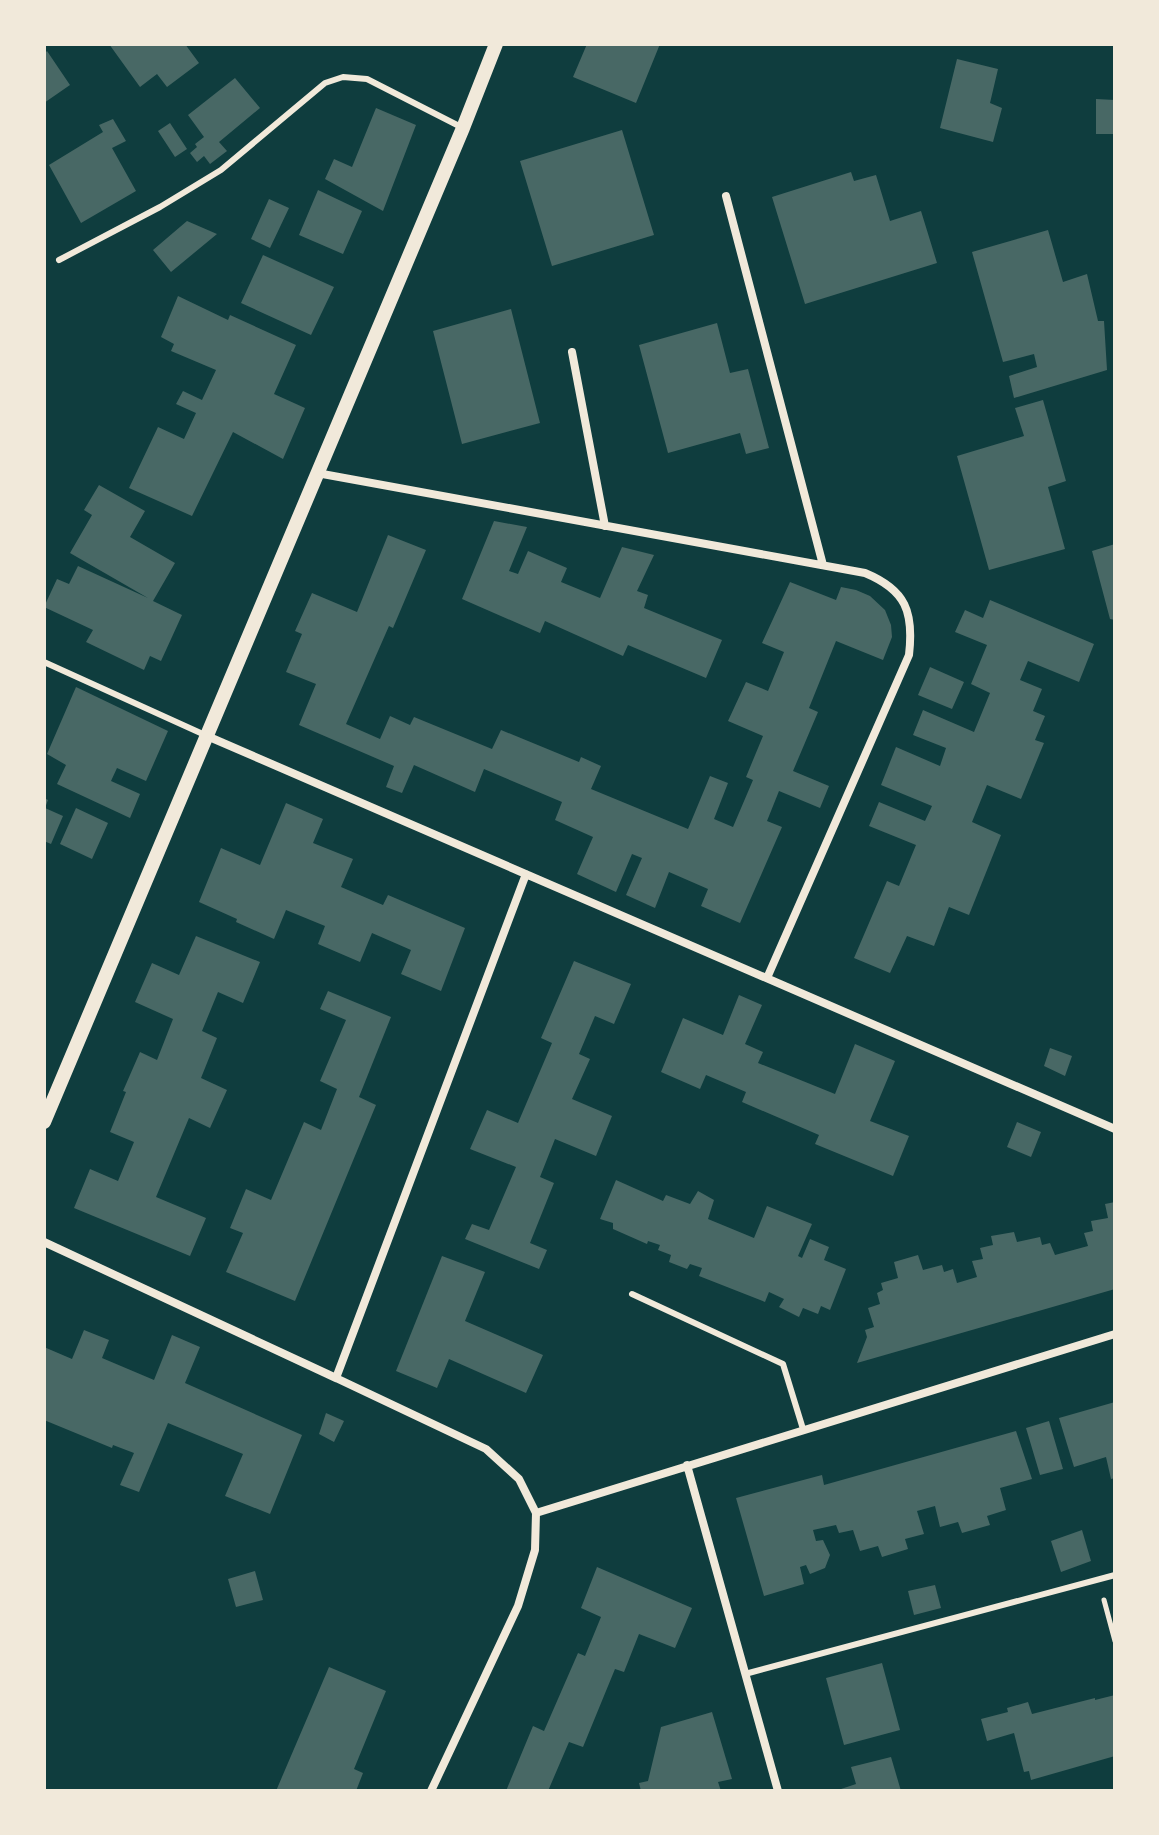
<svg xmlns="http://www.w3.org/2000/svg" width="1159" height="1835" font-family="'Sofia Sans Condensed',sans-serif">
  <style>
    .building { fill: #486865 }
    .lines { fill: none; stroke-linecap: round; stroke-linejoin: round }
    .path { stroke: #f1e9da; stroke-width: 5 }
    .service { stroke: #f1e9da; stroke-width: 6 }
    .minor { stroke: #f1e9da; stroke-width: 8 }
    .tertiary { stroke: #f1e9da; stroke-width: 14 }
  </style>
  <rect width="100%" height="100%" fill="#0f3d3e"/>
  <path class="building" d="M 109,44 L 185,44 L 199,63 L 167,87 L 157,74 L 140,87 Z
    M 587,44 L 660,44 L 636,103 L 573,77 Z
    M 47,51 L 70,85 L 44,103 L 44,54 Z
    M 957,59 L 998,69 L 990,103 L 1002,108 L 993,142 L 940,128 Z
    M 235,78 L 260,108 L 219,142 L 227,151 L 210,164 L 204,156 L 197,162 L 190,153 L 197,147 L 195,144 L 204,137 L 188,115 Z
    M 1096,99 L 1115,100 L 1115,134 L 1096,134 Z
    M 376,108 L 416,125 L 383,211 L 325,179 L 334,159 L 352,167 Z
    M 113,119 L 126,141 L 112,148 L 136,191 L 81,223 L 49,165 L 103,132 L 99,125 Z
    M 170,123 L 187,149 L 175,157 L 158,131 Z
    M 622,130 L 654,235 L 552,266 L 520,161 Z
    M 851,172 L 854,181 L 876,175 L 890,221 L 921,211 L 937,263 L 805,304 L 772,197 Z
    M 318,190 L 362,211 L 343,254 L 299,235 Z
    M 269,199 L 289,208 L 270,248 L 251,239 Z
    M 187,221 L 217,234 L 171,272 L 153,250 Z
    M 1048,230 L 1063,282 L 1087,274 L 1098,321 L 1104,321 L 1107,370 L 1014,398 L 1009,376 L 1037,367 L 1034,354 L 1003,362 L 972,252 Z
    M 263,255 L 334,287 L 311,335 L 241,303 Z
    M 178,296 L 228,320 L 230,315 L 296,345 L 274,394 L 305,408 L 283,459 L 233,432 L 192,516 L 129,488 L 158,427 L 184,439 L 196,413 L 176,404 L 183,391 L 202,400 L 216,370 L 171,351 L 174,344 L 161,337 Z
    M 511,309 L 540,423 L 462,444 L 433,331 Z
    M 717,323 L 730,373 L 748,369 L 769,448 L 746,454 L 740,433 L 668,453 L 639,345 Z
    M 1043,400 L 1066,481 L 1048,487 L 1065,549 L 989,570 L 957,456 L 1024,436 L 1015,408 Z
    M 99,485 L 145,511 L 130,537 L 175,563 L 153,601 L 182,615 L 161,661 L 150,656 L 144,670 L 86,642 L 93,630 L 44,607 L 57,579 L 69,584 L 78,566 L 148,598 L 70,553 L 92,515 L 84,510 Z
    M 494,521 L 527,527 L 509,571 L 518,574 L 528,551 L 567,568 L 561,582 L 600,598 L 622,547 L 654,555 L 637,591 L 648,595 L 644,608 L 722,640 L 706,678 L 628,645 L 623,656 L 545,621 L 540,633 L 462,599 Z
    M 388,535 L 426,550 L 393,628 L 389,626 L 346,724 L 380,739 L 390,716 L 410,725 L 414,717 L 492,749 L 501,730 L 579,762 L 581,757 L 601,766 L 591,789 L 688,829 L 710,776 L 728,783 L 714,819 L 733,827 L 753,780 L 746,777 L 763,736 L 728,721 L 746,682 L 768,691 L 784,652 L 762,643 L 790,582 L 836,600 L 841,587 L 856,590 L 870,596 L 885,610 L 891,625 L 892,637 L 883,660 L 836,641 L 809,708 L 818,712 L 793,771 L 829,786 L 820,808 L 779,791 L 767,821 L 782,827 L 740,923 L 701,906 L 708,889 L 669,872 L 655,908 L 626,895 L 642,858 L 632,854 L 616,892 L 577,874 L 593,837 L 555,820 L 562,802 L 484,769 L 475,792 L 414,765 L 402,793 L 386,787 L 394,766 L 299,725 L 316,684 L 286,672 L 302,634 L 295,631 L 312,593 L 357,612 Z
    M 1115,544 L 1115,620 L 1110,619 L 1092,551 Z
    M 990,600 L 1094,644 L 1079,682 L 1028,661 L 1020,680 L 1042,689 L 1033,711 L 1045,716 L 1035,740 L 1044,743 L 1021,799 L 987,785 L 972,822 L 1001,835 L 969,915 L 949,907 L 934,946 L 907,936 L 890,973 L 854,958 L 887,881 L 899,886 L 916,845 L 869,826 L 879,802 L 925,821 L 932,806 L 881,785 L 896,747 L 940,766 L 946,748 L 913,735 L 923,710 L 974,732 L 990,693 L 971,684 L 987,645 L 955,632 L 965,610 L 983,618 Z
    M 930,667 L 964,682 L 952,709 L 918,695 Z
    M 76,687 L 168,731 L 146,781 L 117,768 L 111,781 L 140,794 L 130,818 L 57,784 L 66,765 L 47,754 Z
    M 44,798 L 48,800 L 45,808 L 63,816 L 51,844 L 44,841 Z
    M 286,803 L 323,819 L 313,843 L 353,859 L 341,887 L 383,905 L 388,895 L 465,928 L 441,991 L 401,974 L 411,950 L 372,933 L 360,962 L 318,944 L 325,926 L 286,910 L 274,939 L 236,922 L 237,919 L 199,902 L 221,848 L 260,865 Z
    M 76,808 L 108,823 L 92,859 L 60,844 Z
    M 196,936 L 260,962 L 243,1003 L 218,992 L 202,1031 L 217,1038 L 201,1078 L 227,1090 L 210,1128 L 189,1118 L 156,1197 L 206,1218 L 190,1256 L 74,1208 L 90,1169 L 118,1181 L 134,1142 L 110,1132 L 126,1092 L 123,1091 L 140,1052 L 157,1060 L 173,1019 L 135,1002 L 152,963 L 179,975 Z
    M 574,961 L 631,984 L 614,1024 L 595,1016 L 579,1054 L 590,1059 L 572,1099 L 612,1116 L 596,1156 L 555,1139 L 540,1177 L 554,1183 L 530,1243 L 547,1250 L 539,1269 L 465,1239 L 472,1224 L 489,1230 L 516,1167 L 470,1149 L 487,1110 L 518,1123 L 552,1043 L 541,1038 Z
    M 328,991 L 391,1017 L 359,1097 L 376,1105 L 295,1301 L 226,1272 L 243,1233 L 230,1228 L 246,1189 L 271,1200 L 304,1122 L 321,1130 L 337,1089 L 320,1081 L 346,1020 L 320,1009 Z
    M 739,995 L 762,1005 L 745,1044 L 763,1052 L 758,1063 L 835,1094 L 855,1044 L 895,1061 L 870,1121 L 909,1136 L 893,1176 L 815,1144 L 819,1135 L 742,1102 L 746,1092 L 706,1075 L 700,1089 L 661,1072 L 683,1018 L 723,1035 Z
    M 1050,1048 L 1072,1056 L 1065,1076 L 1044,1066 Z
    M 1017,1122 L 1041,1132 L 1031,1157 L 1007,1147 Z
    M 616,1180 L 663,1201 L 666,1195 L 690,1204 L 698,1191 L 714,1200 L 708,1219 L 754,1238 L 767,1206 L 812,1224 L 798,1256 L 802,1258 L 810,1239 L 829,1247 L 824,1260 L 846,1269 L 830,1310 L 821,1306 L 818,1314 L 803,1308 L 799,1317 L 779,1307 L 784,1299 L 769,1292 L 765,1302 L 699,1276 L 702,1268 L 690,1264 L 687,1269 L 669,1262 L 671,1255 L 658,1250 L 660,1245 L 648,1241 L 647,1244 L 613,1229 L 613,1223 L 600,1219 Z
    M 1115,1202 L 1115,1289 L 857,1363 L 867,1337 L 865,1330 L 874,1327 L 868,1308 L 880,1304 L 877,1293 L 883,1290 L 881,1283 L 898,1278 L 894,1262 L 918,1255 L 923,1270 L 942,1265 L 944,1272 L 953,1269 L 957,1283 L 977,1277 L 972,1261 L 983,1259 L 980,1248 L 993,1245 L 991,1236 L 1014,1232 L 1017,1242 L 1040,1237 L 1042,1245 L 1050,1243 L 1055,1255 L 1088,1246 L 1084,1233 L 1093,1231 L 1091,1221 L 1108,1218 L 1105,1204 Z
    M 442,1256 L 485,1272 L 465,1321 L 543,1355 L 526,1393 L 449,1359 L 437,1388 L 396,1371 Z
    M 84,1330 L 109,1340 L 102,1358 L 154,1380 L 172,1335 L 200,1347 L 185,1383 L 302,1435 L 270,1514 L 225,1496 L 243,1454 L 168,1423 L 139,1492 L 120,1485 L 134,1453 L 113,1445 L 112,1448 L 44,1420 L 44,1347 L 72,1359 Z
    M 1115,1402 L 1115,1478 L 1111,1479 L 1106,1457 L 1074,1467 L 1059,1418 Z
    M 326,1413 L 344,1421 L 334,1442 L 319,1434 Z
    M 1049,1421 L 1063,1469 L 1040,1475 L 1026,1428 Z
    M 1016,1431 L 1032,1479 L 1000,1488 L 1006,1510 L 987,1516 L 990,1525 L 962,1533 L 958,1522 L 940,1527 L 935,1506 L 917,1511 L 924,1534 L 905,1539 L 908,1549 L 882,1557 L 878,1546 L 860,1551 L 853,1530 L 839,1533 L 836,1525 L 813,1530 L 816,1541 L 823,1540 L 830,1555 L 825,1568 L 810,1574 L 806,1565 L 800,1567 L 804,1584 L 764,1596 L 736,1498 L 822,1475 L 824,1485 Z
    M 1082,1530 L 1091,1561 L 1061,1572 L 1051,1541 Z
    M 597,1567 L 692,1608 L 675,1648 L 639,1634 L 624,1672 L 615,1669 L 583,1747 L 569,1742 L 548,1791 L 506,1791 L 533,1726 L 544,1731 L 578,1653 L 585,1656 L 601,1617 L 581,1608 Z
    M 255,1571 L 263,1600 L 236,1607 L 228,1579 Z
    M 935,1585 L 941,1608 L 914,1615 L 908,1591 Z
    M 882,1663 L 900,1730 L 844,1745 L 826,1678 Z
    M 329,1667 L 386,1691 L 354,1769 L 363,1773 L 356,1791 L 276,1791 Z
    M 1115,1695 L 1115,1756 L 1031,1780 L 1029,1771 L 1024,1772 L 1014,1733 L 987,1741 L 981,1719 L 1008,1712 L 1007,1708 L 1028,1702 L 1032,1714 L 1095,1698 L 1095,1700 Z
    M 712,1712 L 732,1779 L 718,1782 L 721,1791 L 641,1791 L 639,1783 L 648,1781 L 661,1727 Z
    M 891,1757 L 901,1791 L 835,1791 L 856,1784 L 851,1767 Z"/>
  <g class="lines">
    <path class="path" d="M 1104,1600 L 1115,1641"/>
    <path class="service" d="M 59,260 L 160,207 L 221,170 L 325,83 L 343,77 L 367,79 L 463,128
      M 44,662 L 205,735
      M 632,1294 L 783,1364 L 803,1429
      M 745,1674 L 1115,1575"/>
    <path class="minor" d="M 726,196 L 823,565
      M 572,352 L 605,526
      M 317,473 L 865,573 C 906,590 914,612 909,655 L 767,978
      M 207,736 L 1115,1129
      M 44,1242 L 336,1378
      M 687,1465 L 778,1791
      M 536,1513 L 1115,1334
      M 431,1791 L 518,1606 L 535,1550 L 536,1513 L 519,1479 L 486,1449 L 336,1378 L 526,874"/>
    <path class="tertiary" d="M 44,1122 L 463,128 L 496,44"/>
  </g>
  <rect width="1159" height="1835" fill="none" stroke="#f1e9da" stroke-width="92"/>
</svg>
